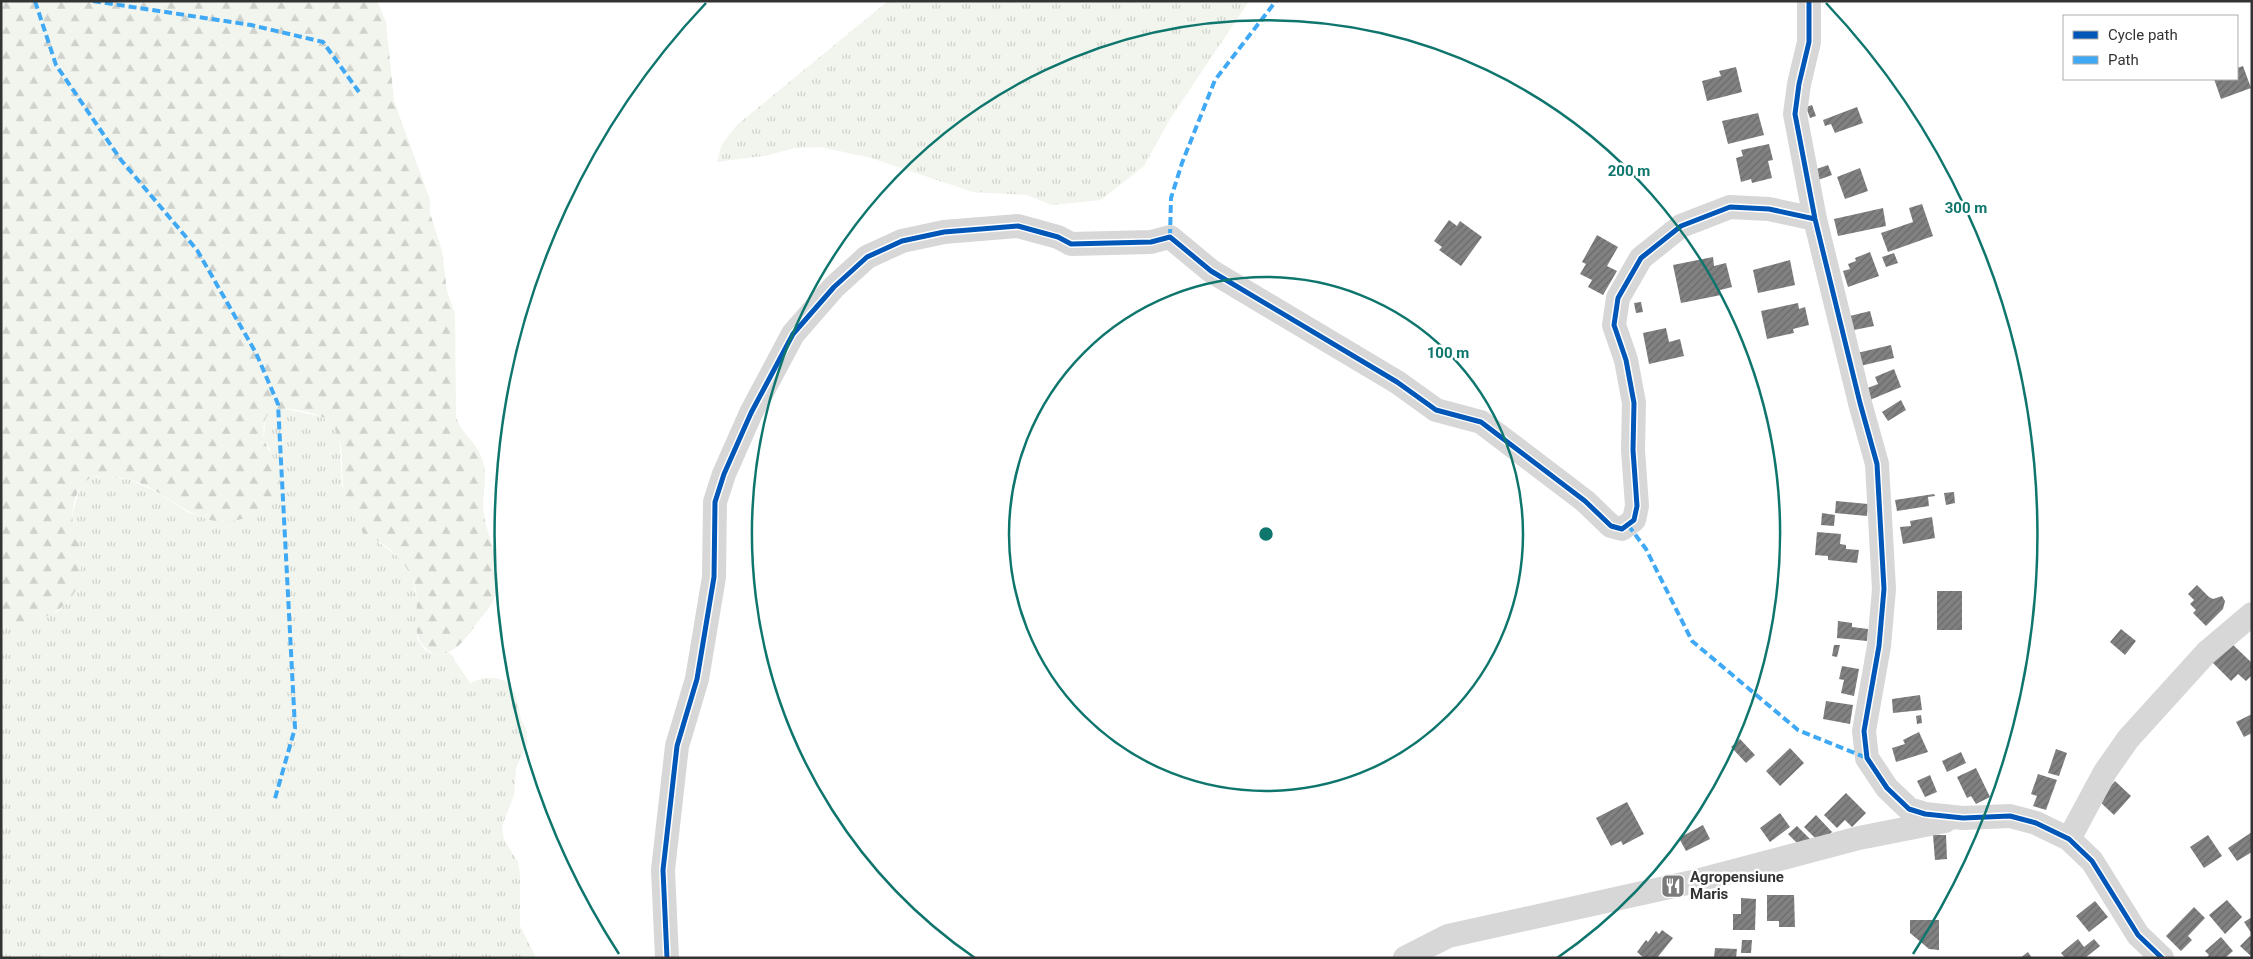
<svg xmlns="http://www.w3.org/2000/svg" width="2253" height="959" font-family="Roboto,sans-serif">
  <style>
    .grass { fill: url(#grass-tufts) }
    .forest { fill: url(#forest-firs) }
    .building { fill: url(#building-hatch) }
    .lines { fill: none; stroke-linecap: round; stroke-linejoin: round }
    .minor { stroke: #d7d7d7; stroke-width: 24 }
    .quiet { stroke: #3fa9f5; stroke-width: 4; stroke-dasharray: 8 4; stroke-linecap: butt }
    .cycleway-casing { stroke: #fff; stroke-width: 8 }
    .cycleway { stroke: #0057b8; stroke-width: 5 }
    .ring { fill: none; stroke: #0f766e; stroke-width: 2.5 }
    .labels { text-anchor: middle; stroke-width: 5; stroke-linejoin: round; paint-order: stroke }
    .poi-label { font-size: 15px; font-weight: bold; fill: #333; stroke: #fff; text-anchor: start }
    .centre { fill: #0f766e; stroke: #fff; stroke-width: 2.5 }
    .ring-label { font-size: 15px; text-anchor: middle; font-weight: bold; fill: #0f766e; stroke: #fff; stroke-width: 5; stroke-linejoin: round; paint-order: stroke }
  </style>
  <defs>
    <pattern id="grass-tufts" width="24" height="20" patternUnits="userSpaceOnUse" patternTransform="scale(1.25)"><rect width="24" height="20" fill="#f1f5ed"/><path d="M3 7l-1-3M5 7V3M7 7l1-3M15 17l-1-3M17 17v-4M19 17l1-3" fill="none" stroke="#cfd2cc"/></pattern>
    <pattern id="forest-firs" width="22" height="20" patternUnits="userSpaceOnUse" patternTransform="scale(1.25)"><rect width="22" height="20" fill="#f1f5ed"/><path d="M5 1l3.5 6h-7zM16 11l3.5 6h-7z" fill="#cfd2cc"/></pattern>
    <pattern id="building-hatch" width="6" height="6" patternUnits="userSpaceOnUse" patternTransform="scale(1.25)"><rect width="6" height="6" fill="#818181"/><path d="M-1 1l2-2M0 6l6-6M5 7l2-2" fill="none" stroke="#6a6a6a"/></pattern>
  </defs>
  <rect width="100%" height="100%" fill="#fff"/>
  <path class="grass" d="M 888,1 L 1249,1 L 1170,119 L 1144,166 L 1101,200 L 1052,205 L 1027,195 L 973,192 L 871,158 L 821,147 L 794,148 L 769,155 L 717,162 L 722,144 L 737,125 Z
    M 281,408 L 319,416 L 331,422 L 339,433 L 342,486 L 351,510 L 365,533 L 398,556 L 412,578 L 418,604 L 417,639 L 425,650 L 437,656 L 450,653 L 470,683 L 483,678 L 496,678 L 508,682 L 515,693 L 521,719 L 527,731 L 527,744 L 516,768 L 514,795 L 502,826 L 504,840 L 518,862 L 520,875 L 520,926 L 536,958 L 1,958 L 1,622 L 18,623 L 57,612 L 68,602 L 75,591 L 79,552 L 72,525 L 73,511 L 81,486 L 91,477 L 105,476 L 131,480 L 155,491 L 189,513 L 214,520 L 240,519 L 271,451 L 264,440 L 265,417 L 271,411 Z"/>
  <path class="forest" d="M 1,1 L 377,1 L 386,22 L 394,101 L 430,200 L 430,213 L 442,251 L 447,291 L 455,314 L 456,417 C 462,435 479,444 483,462 C 488,479 481,497 484,515 C 489,544 508,574 492,603 C 487,612 480,618 474,627 C 463,642 456,652 437,656 C 401,637 426,611 412,578 C 406,566 397,554 386,546 C 379,541 370,538 364,533 C 356,524 351,510 346,499 C 337,473 352,429 320,416 C 304,410 266,400 264,425 C 263,430 263,437 265,442 C 269,452 277,460 278,472 C 280,485 274,498 266,507 C 262,512 253,515 248,517 C 198,535 173,493 132,480 C 125,478 117,478 111,477 C 105,476 95,475 90,478 C 84,482 80,488 77,494 C 65,522 80,538 81,564 C 83,607 39,628 1,622 Z"/>
  <path class="building" d="M 2243,66 L 2251,88 L 2221,99 L 2214,79 L 2237,79 L 2237,68 Z
    M 1736,67 L 1742,92 L 1707,101 L 1702,81 L 1721,76 L 1719,71 Z
    M 1812,105 L 1816,116 L 1810,118 L 1806,107 Z
    M 1857,107 L 1863,123 L 1835,133 L 1831,124 L 1825,126 L 1823,120 Z
    M 1758,113 L 1764,135 L 1728,144 L 1722,121 Z
    M 1769,144 L 1773,160 L 1768,161 L 1772,178 L 1752,183 L 1751,179 L 1741,182 L 1736,158 L 1743,156 L 1741,150 Z
    M 1828,165 L 1832,175 L 1818,180 L 1814,170 Z
    M 1860,168 L 1868,191 L 1845,199 L 1837,177 Z
    M 1922,204 L 1933,236 L 1888,252 L 1881,233 L 1913,222 L 1909,208 Z
    M 1883,208 L 1886,226 L 1838,236 L 1834,219 Z
    M 1449,220 L 1457,226 L 1460,221 L 1482,237 L 1461,266 L 1439,250 L 1442,247 L 1434,241 Z
    M 1597,235 L 1618,247 L 1607,266 L 1617,271 L 1603,295 L 1588,287 L 1592,280 L 1580,274 L 1586,264 L 1582,262 Z
    M 1870,252 L 1879,276 L 1848,287 L 1843,271 L 1850,269 L 1848,264 L 1856,261 L 1855,258 Z
    M 1894,253 L 1898,263 L 1886,267 L 1882,257 Z
    M 1713,257 L 1714,266 L 1726,263 L 1732,287 L 1720,290 L 1721,295 L 1681,303 L 1673,265 Z
    M 1790,260 L 1795,285 L 1758,293 L 1753,270 Z
    M 1641,302 L 1643,312 L 1636,313 L 1634,303 Z
    M 1798,303 L 1799,309 L 1805,307 L 1809,325 L 1793,329 L 1794,333 L 1767,339 L 1761,311 Z
    M 1870,311 L 1874,326 L 1854,330 L 1850,316 Z
    M 1666,328 L 1669,342 L 1680,339 L 1684,356 L 1649,364 L 1643,333 Z
    M 1891,345 L 1894,358 L 1860,366 L 1857,353 Z
    M 1894,369 L 1901,387 L 1865,402 L 1860,391 L 1878,384 L 1875,377 Z
    M 1901,400 L 1906,410 L 1888,421 L 1882,412 Z
    M 1954,492 L 1955,503 L 1946,505 L 1944,493 Z
    M 1934,494 L 1935,496 L 1928,497 L 1929,506 L 1897,511 L 1895,500 Z
    M 1836,501 L 1868,504 L 1867,516 L 1835,513 Z
    M 1822,513 L 1835,515 L 1834,526 L 1821,525 Z
    M 1932,517 L 1935,538 L 1903,544 L 1900,527 L 1911,526 L 1910,521 Z
    M 1817,532 L 1841,534 L 1840,544 L 1846,545 L 1846,549 L 1859,550 L 1857,563 L 1828,560 L 1828,556 L 1815,555 Z
    M 2197,585 L 2209,597 L 2213,599 L 2222,596 L 2225,601 L 2223,609 L 2206,626 L 2193,613 L 2196,610 L 2190,604 L 2194,600 L 2188,594 Z
    M 1937,591 L 1962,591 L 1962,630 L 1937,630 Z
    M 1838,621 L 1852,623 L 1852,627 L 1868,629 L 1867,641 L 1837,638 Z
    M 2121,629 L 2136,641 L 2125,655 L 2110,642 Z
    M 2230,642 L 2252,663 L 2252,675 L 2246,681 L 2238,674 L 2231,681 L 2211,661 Z
    M 1834,645 L 1840,645 L 1837,657 L 1832,656 Z
    M 1842,666 L 1859,669 L 1854,696 L 1841,693 L 1844,680 L 1839,679 Z
    M 1920,695 L 1922,710 L 1893,713 L 1892,699 Z
    M 1826,701 L 1853,705 L 1850,724 L 1823,719 Z
    M 2252,714 L 2252,733 L 2244,737 L 2236,722 Z
    M 1921,715 L 1922,723 L 1917,724 L 1916,716 Z
    M 1919,732 L 1928,752 L 1896,762 L 1892,748 L 1905,744 L 1903,740 Z
    M 1740,739 L 1755,755 L 1746,763 L 1731,747 Z
    M 1790,748 L 1804,763 L 1780,786 L 1766,771 Z
    M 2056,749 L 2067,753 L 2059,776 L 2048,773 Z
    M 1961,752 L 1966,763 L 1947,772 L 1942,761 Z
    M 1976,768 L 1990,797 L 1976,804 L 1971,796 L 1967,798 L 1957,777 Z
    M 2038,774 L 2057,780 L 2046,810 L 2033,806 L 2037,796 L 2031,794 Z
    M 1930,775 L 1937,792 L 1925,797 L 1917,781 Z
    M 2115,781 L 2131,796 L 2114,815 L 2098,800 Z
    M 1846,793 L 1866,813 L 1852,827 L 1845,820 L 1837,828 L 1824,815 Z
    M 1627,802 L 1644,834 L 1623,845 L 1621,841 L 1611,846 L 1596,818 Z
    M 1780,813 L 1790,827 L 1770,842 L 1760,828 Z
    M 1816,815 L 1832,832 L 1820,843 L 1804,827 Z
    M 1703,825 L 1710,839 L 1686,851 L 1679,838 Z
    M 1797,826 L 1811,840 L 1802,848 L 1788,834 Z
    M 2252,832 L 2252,852 L 2237,861 L 2228,848 Z
    M 1933,835 L 1946,835 L 1947,859 L 1935,860 Z
    M 2208,835 L 2222,856 L 2204,868 L 2190,847 Z
    M 1767,895 L 1794,895 L 1795,927 L 1779,927 L 1779,921 L 1767,921 Z
    M 1741,898 L 1756,899 L 1755,930 L 1733,930 L 1733,914 L 1741,914 Z
    M 2227,900 L 2242,917 L 2225,934 L 2209,915 Z
    M 2095,901 L 2108,917 L 2089,932 L 2076,916 Z
    M 2194,907 L 2205,918 L 2188,936 L 2192,940 L 2181,951 L 2166,936 Z
    M 2252,917 L 2252,934 L 2244,922 Z
    M 1910,920 L 1939,920 L 1939,950 L 1929,949 L 1910,933 Z
    M 1662,930 L 1673,938 L 1657,958 L 1644,958 L 1637,952 L 1646,940 L 1648,942 L 1656,931 L 1659,934 Z
    M 2250,936 L 2252,938 L 2252,957 L 2240,946 Z
    M 2221,937 L 2233,951 L 2225,958 L 2206,958 L 2209,955 L 2205,951 Z
    M 2078,939 L 2084,947 L 2094,939 L 2100,946 L 2085,958 L 2065,958 L 2061,953 Z
    M 1742,940 L 1752,940 L 1751,953 L 1741,953 Z
    M 1715,948 L 1737,949 L 1736,958 L 1714,958 Z
    M 2028,952 L 2032,958 L 2020,958 Z"/>
  <g class="lines">
    <path class="minor" d="M 1809,1 L 1809,42 L 1799,84 L 1795,114 L 1815,219 L 1860,403 L 1877,464 L 1884,589 L 1879,646 L 1864,731 L 1867,758 L 1887,788 L 1909,809 L 1925,814 L 1963,818 L 2010,816 L 2036,823 L 2069,839 L 2092,861 L 2138,935 L 2162,958
      M 2069,839 L 2105,772 L 2128,739 L 2206,653 L 2252,614
      M 667,958 L 663,870 L 677,746 L 697,679 L 714,577 L 715,502 L 724,474 L 751,413 L 793,334 L 834,287 L 867,257 L 902,241 L 944,232 L 1018,226 L 1058,237 L 1071,244 L 1151,242 L 1170,237 L 1211,271 L 1397,382 L 1436,410 L 1481,422 L 1585,501 L 1611,526 L 1622,529 L 1634,520 L 1637,506 L 1633,450 L 1634,403 L 1626,360 L 1614,325 L 1618,298 L 1641,258 L 1681,226 L 1730,207 L 1769,209 L 1815,219
      M 1405,958 L 1448,936 L 1692,882 L 1859,838 L 1945,821"/>
    <path class="quiet" d="M 35,1 L 56,65 L 121,160 L 197,250 L 256,353 L 278,404 L 295,728 L 274,802
      M 93,1 L 251,25 L 323,42 L 359,92
      M 1170,237 L 1171,198 L 1182,163 L 1215,80 L 1276,1
      M 1628,525 L 1646,549 L 1692,641 L 1798,730 L 1867,758"/>
    <g class="cycleway-casing">
      <path id="cycleway" d="M 1809,1 L 1809,42 L 1799,84 L 1795,114 L 1815,219 L 1860,403 L 1877,464 L 1884,589 L 1879,646 L 1864,731 L 1867,758 L 1887,788 L 1909,809 L 1925,814 L 1963,818 L 2010,816 L 2036,823 L 2069,839 L 2092,861 L 2138,935 L 2162,958
        M 667,958 L 663,870 L 677,746 L 697,679 L 714,577 L 715,502 L 724,474 L 751,413 L 793,334 L 834,287 L 867,257 L 902,241 L 944,232 L 1018,226 L 1058,237 L 1071,244 L 1151,242 L 1170,237 L 1211,271 L 1397,382 L 1436,410 L 1481,422 L 1585,501 L 1611,526 L 1622,529 L 1634,520 L 1637,506 L 1633,450 L 1634,403 L 1626,360 L 1614,325 L 1618,298 L 1641,258 L 1681,226 L 1730,207 L 1769,209 L 1815,219"/>
    </g>
    <use href="#cycleway" class="cycleway"/>
  </g>
  <g class="ring">
    <circle cx="1266" cy="534" r="257"/>
    <path d="M975 958A514 514 0 1 1 1557 958"/>
    <path d="M619 954A772 772 0 0 1 706 3M1826 3A772 772 0 0 1 1913 954"/>
  </g>
  <defs>
    <g id="restaurant-square" transform="scale(1.25)"><rect x="-9" y="-9" width="18" height="18" rx="4" fill="#7a7a7a" stroke="#fff"/><path d="M-5-6h1v4h1v-4h1v4h1v-4h1v5L-1.5 .5V6h-2V.5L-5-1ZM5-6V6H3V1.5H1.5Q1.5-4 5-6Z" fill="#fff"/></g>
  </defs>
  <g fill-rule="evenodd">
    <use href="#restaurant-square" x="1673" y="886"/>
  </g>
  <g class="labels">
    <g class="poi-label">
      <text x="1690" y="882">Agropensiune<tspan x="1690" dy="17">Maris</tspan></text>
    </g>
  </g>
  <circle cx="1266" cy="534" r="8" class="centre"/>
  <g class="ring-label">
    <text x="1629" y="176">200 m</text>
    <text x="1966" y="213">300 m</text>
    <text x="1448" y="358">100 m</text>
  </g>
  <rect width="2253" height="959" fill="none" stroke="#333333" stroke-width="5"/>
  <rect x="2063" y="15" width="175" height="65" fill="#ffffff" stroke="#adadad"/>
  <rect x="2073" y="31" width="25" height="8" fill="#0057b8" stroke="#adadad"/>
  <text x="2108" y="40" font-size="15" fill="#333333">Cycle path</text>
  <rect x="2073" y="56" width="25" height="8" fill="#3fa9f5" stroke="#adadad"/>
  <text x="2108" y="65" font-size="15" fill="#333333">Path</text>
</svg>
